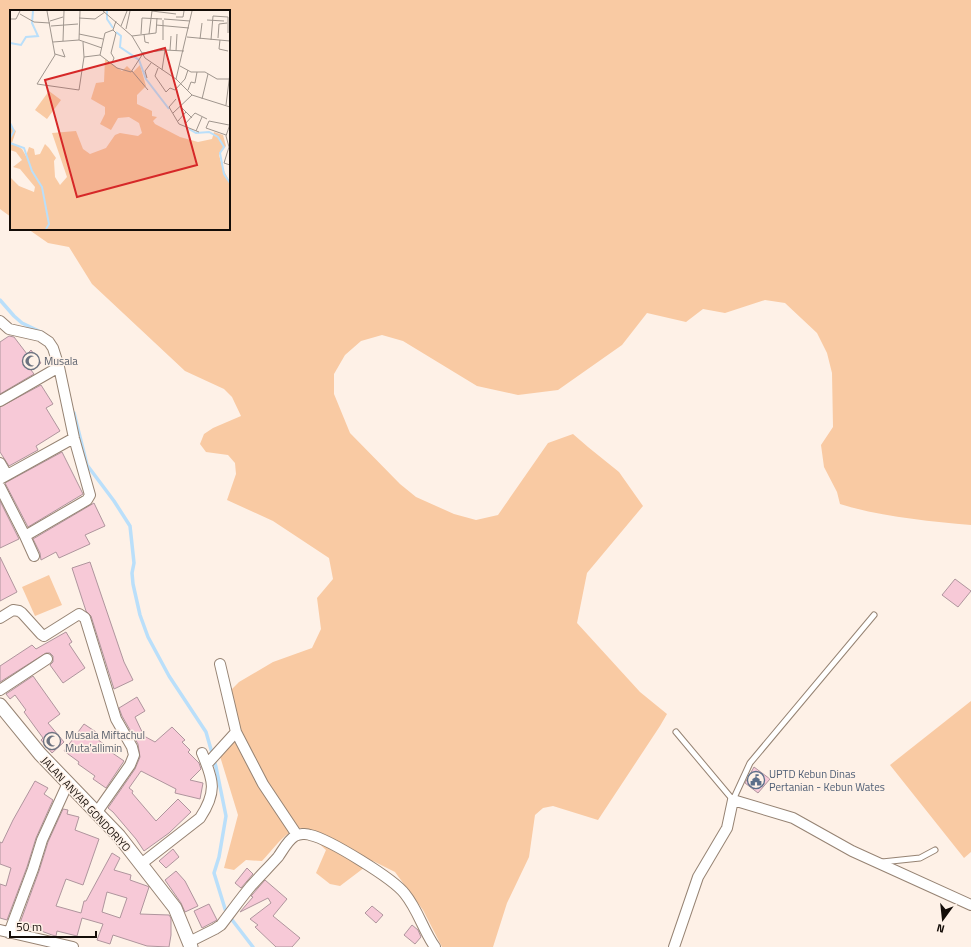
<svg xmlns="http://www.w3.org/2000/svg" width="971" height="947" font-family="'Titillium Web',sans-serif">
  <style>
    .green { fill: #f9caa3 }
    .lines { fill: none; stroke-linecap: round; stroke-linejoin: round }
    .stream { stroke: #badffa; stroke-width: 3.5 }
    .building { fill: #f7c9d7; stroke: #af959d; fill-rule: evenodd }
    .service-casing { stroke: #968373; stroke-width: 7 }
    .minor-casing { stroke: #968373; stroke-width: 12 }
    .tertiary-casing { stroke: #968373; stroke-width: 15 }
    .service { stroke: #fff; stroke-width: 5 }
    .minor { stroke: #fff; stroke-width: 10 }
    .tertiary { stroke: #fff; stroke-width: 13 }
    .labels { text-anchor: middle; stroke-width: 3; stroke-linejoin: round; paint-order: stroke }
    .worship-label { font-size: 11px; fill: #5b616d; stroke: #fef1e7; text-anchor: start }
    .service-label { font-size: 11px; fill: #4e5e75; stroke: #fef1e7; text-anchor: start }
    .street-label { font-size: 11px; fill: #140d08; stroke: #fef1e7 }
    .inset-river { fill: none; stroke: #badffa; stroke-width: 2 }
    .inset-road { fill: none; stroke: #a0968e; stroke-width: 1 }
    .view { fill: #d62828; fill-opacity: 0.15; stroke: #d62828; stroke-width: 2 }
    .inset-edge { fill: none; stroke: #140d08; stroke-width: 2 }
  </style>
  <rect width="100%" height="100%" fill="#fef1e7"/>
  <path class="green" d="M 0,0 L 971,0 L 971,525 C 927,521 882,517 840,504 L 837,492 L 824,467 L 821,445 L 833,427 L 832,373 L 827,353 L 817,333 L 785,303 L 765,300 L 725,313 L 703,309 L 686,322 L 647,313 L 622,345 L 558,390 L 518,395 L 477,386 L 403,341 L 382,335 L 361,341 L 345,355 L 334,374 L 334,394 L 350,433 L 400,484 L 416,497 L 454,514 L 476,520 L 498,515 L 548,443 L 573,434 L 588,447 L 619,472 L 643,506 L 587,573 L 577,623 L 640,692 L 667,714 L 660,726 L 598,820 L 553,806 L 543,808 L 535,815 L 529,857 L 507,903 L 493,947 L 442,947 L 423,910 L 395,872 L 373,861 L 340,886 L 330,884 L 316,873 L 326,850 L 302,828 C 287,828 272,851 262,861 L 246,860 L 234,870 L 224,868 L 238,815 L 219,753 L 232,737 L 224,706 L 225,696 L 239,682 L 273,662 L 312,648 L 321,629 L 317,598 L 333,579 L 329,558 L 273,521 L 227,500 L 236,474 L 235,463 L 228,455 L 206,452 L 200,444 L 204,434 L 213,428 L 241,416 L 232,397 L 224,389 L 185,371 L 92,284 L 69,247 L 48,243 L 28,229 L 229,229 L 229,11 L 11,11 L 11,217 L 0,209 Z
    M 49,575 L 62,605 L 35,616 L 22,587 Z
    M 971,701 L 971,852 L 964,858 L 890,765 Z"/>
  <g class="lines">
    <path class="stream" d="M 0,300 L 14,316 L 22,323 L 43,333
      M 74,413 L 87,465 L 114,501 L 130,526 L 134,563 L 132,573 L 133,584 L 140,615 L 148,637 L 169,676 L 206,732 L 216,767 L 226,816 L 219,857 L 214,873 L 226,912 L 253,947"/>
  </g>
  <path class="building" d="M 9,336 L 14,337 L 27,354 L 31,350 L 41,363 L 31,370 L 34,374 L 0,394 L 0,342 Z
    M 41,385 L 53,404 L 46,408 L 60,431 L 36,446 L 38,450 L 9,466 L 0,452 L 0,407 Z
    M 62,452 L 83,494 L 28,527 L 5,483 Z
    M 0,501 L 19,539 L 0,548 Z
    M 94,503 L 105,526 L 85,535 L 90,544 L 59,558 L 56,552 L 41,560 L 40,553 L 33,539 Z
    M 0,557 L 17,592 L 0,601 Z
    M 90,562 L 124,662 L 133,680 L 114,689 L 91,616 L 86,611 L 72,568 Z
    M 955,579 L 971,591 L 958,607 L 942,595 Z
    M 66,632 L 72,642 L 69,644 L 85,668 L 63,683 L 50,665 L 53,662 L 53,656 L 50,653 L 46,653 L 0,682 L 0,666 L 32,645 L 36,649 Z
    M 33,676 L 60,714 L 48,723 L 64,742 L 52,753 L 41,740 L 43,738 L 24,712 L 26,710 L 15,695 L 10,699 L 6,694 Z
    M 137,697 L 145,711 L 135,717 L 144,736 L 155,742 L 172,727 L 185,740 L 182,742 L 190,750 L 188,752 L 199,763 L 201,769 L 190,780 L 203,783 L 200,799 L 175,793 L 176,789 L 141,771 L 129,788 L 133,791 L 132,793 L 156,821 L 178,799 L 191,812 L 169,833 L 144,851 L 136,839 L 113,812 L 108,808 L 135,769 L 140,757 L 138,744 L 122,716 L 119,708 Z
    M 84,724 L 96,732 L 93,736 L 109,748 L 108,750 L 124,761 L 106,788 L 93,779 L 95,776 L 78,764 L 79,762 L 64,751 Z
    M 754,767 L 770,779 L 758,793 L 745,783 Z
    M 35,781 L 48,788 L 44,794 L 53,800 L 36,838 L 27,867 L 7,920 L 0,918 L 0,884 L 6,886 L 11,868 L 0,864 L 0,842 L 2,843 L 13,820 Z
    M 63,809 L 68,810 L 67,814 L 79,817 L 75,830 L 99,839 L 83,885 L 66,879 L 56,906 L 81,913 L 84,901 L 86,901 L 112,853 L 120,858 L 114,870 L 131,875 L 130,880 L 147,886 L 149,887 L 140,914 L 169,915 L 171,918 L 171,935 L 169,947 L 147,946 L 113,935 L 110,944 L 97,940 L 103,924 L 82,918 L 77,936 L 57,931 L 56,936 L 52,935 L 20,923 L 39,871 L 48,842 ZM 107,892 L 127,898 L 120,918 L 102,912 Z
    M 173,849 L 179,857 L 166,868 L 159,861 Z
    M 247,868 L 253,874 L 241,888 L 235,883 Z
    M 176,871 L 185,881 L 198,906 L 185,912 L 181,903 L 165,880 Z
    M 265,880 L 287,899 L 273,916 L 300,938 L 292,947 L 276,947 L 255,927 L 258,925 L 250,919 L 271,903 L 268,898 L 240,912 L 253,897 L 251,896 L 252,895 Z
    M 209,904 L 217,920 L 202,928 L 194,911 Z
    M 372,906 L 383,915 L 376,923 L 365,913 Z
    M 412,925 L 418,930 L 421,937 L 415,944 L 404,935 Z"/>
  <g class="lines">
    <g class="service-casing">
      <path id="service" d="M 676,732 L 733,800 L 750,763 L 874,615
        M 882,862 L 920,858 L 935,850"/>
    </g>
    <g class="minor-casing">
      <path id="minor" d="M 0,321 L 9,329 L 40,336 L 49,342 L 53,348 L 59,367 L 74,438 L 90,495 L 87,500 L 25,536
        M 0,401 L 59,367
        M 0,463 L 7,475
        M 0,479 L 74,438
        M 0,487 L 25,536 L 34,556
        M 0,618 L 13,610 L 19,611 L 22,613 L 41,634 L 44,636 L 79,614 L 85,618 L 116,719 L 132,747 L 134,755 L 130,765 L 97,812
        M 220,664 L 236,732 L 263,784 L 297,835
        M 0,690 L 47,659
        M 207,764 L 236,732
        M 141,864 L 200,818 C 217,792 214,781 202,753
        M 0,930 L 73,947
        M 9,933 L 33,869 L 42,840 L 68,783
        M 189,942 L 215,929 L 221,925 C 231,912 241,898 251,886 C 260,876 269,867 278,857 C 283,850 288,840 295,836 C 299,834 306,833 310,835 C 329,839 394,879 405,894 C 418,910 423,930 435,947
        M 674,947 L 698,877 L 727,828 L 733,800 L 793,818 L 852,851 L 971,905"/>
    </g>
    <g class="tertiary-casing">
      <path id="tertiary" d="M 0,705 L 40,754 L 119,836 L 175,908 L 191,947"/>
    </g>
    <use href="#service" class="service"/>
    <use href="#minor" class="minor"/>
    <use href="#tertiary" class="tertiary"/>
  </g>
  <defs>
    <g id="mosque-ring" transform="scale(0.9)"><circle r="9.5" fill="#fef1e7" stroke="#6b7280" stroke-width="1.5"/><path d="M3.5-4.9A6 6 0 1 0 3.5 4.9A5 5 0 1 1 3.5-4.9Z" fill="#6b7280"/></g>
    <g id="civic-ring" transform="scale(0.9)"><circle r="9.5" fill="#fef1e7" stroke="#5c6f8a" stroke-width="1.5"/><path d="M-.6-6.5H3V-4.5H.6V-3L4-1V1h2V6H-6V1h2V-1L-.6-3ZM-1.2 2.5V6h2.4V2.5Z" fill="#5c6f8a"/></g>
  </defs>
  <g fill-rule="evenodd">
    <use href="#mosque-ring" x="31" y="361"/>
    <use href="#mosque-ring" x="52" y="741"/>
    <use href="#civic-ring" x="756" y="780"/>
  </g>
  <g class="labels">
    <g class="worship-label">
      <text x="44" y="365">Musala</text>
      <text x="65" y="739">Musala Miftachul<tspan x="65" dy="13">Muta'allimin</tspan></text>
    </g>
    <g class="service-label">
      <text x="769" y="778">UPTD Kebun Dinas<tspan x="769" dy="13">Pertanian - Kebun Wates</tspan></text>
    </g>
    <g class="street-label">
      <text transform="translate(86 804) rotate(47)" y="4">JALAN ANYAR GONDORIYO</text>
    </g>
  </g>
  <g transform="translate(10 10)">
    <rect width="220" height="220" fill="#fef1e7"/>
    <path d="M 95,49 L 112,61 L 117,56 L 123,62 L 130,55 L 136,76 L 127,85 L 127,94 L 142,101 L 142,106 L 147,107 L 143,111 L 145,114 L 170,127 L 188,132 L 202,129 L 204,122 L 213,125 L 216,136 L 209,145 L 213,159 L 220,172 L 220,219 L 0,219 L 0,167 L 9,176 L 24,182 L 25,177 L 10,159 L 3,157 L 12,150 L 6,142 L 0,140 L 0,116 L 6,121 L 2,133 L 12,139 L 16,146 L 19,137 L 24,139 L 25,145 L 30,144 L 35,134 L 39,138 L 46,148 L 44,151 L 45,167 L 50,175 L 57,167 L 42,123 L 66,121 L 73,139 L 80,144 L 96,138 L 105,125 L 110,123 L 128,126 L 132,123 L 129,113 L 119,107 L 108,108 L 101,120 L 90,114 L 95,104 L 95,97 L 81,89 L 86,73 L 94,72 ZM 39,81 L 51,90 L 37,109 L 25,100 Z" fill="#f9caa3"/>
    <path class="inset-river" d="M 97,1 L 97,9 L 103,18M 106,22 L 111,26 L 110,37 L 129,50 L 136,69 L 159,99M 0,33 L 11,35 L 16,27 L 28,26 L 22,13 L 23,1M 0,113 L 4,121 L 0,128M 179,119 L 186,123 L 199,122 L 208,127 L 214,137 L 210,143 L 214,164 L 220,173M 0,133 L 14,138 L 22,161 L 32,177 L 39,214 L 36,219"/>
    <path class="inset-road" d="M 37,1 L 45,45 L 27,74 L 69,80 L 74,47 L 73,32M 70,1 L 69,30 L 92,38M 93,1 L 122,26 L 135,48 L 166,69 L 182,85 L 220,97M 10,4 L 24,12 L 40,13M 166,7 L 173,7 L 174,1M 69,8 L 85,9 L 95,2M 0,9 L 6,9 L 10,1M 154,9 L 180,11M 153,10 L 153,30M 197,10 L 214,11M 40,11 L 53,7M 146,15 L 179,18M 41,16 L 68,14M 111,16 L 117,1M 116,19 L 120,1M 69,24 L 93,29M 131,24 L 132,8 L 152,9M 134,24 L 135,32 L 139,33M 139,24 L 142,1 L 166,4M 122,26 L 146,23 L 147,8M 177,27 L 220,31M 208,28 L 209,14 L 217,13M 190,29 L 192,13M 201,30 L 203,6 L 218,7 L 218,23M 210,30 L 209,39 L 218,41M 53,31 L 54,1M 43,32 L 69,30M 160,40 L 161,26M 166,41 L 167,24M 132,43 L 155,40 L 174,41M 45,44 L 55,47 L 52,39M 90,45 L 95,23 L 103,20 L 106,11M 74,47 L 90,45 L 107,58 L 121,62 L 132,45M 102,53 L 104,48 L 101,43 L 106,23 L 103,20M 170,56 L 181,62 L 195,62 L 207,69 L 219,69M 148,58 L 145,66 L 156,82 L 160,78 L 165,80 L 175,69 L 178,60M 152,60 L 155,40M 122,61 L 138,80M 137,68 L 135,61 L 141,53M 166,69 L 182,1M 178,80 L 181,72 L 185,73 L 187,62M 166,89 L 159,97 L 169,114 L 189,122M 192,89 L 198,64M 216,95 L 220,63M 170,96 L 182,108M 163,103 L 182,85M 168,111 L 176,102M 175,114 L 185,103 L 197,109M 220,114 L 216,126 L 219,137 L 214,153 L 220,155M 186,121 L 192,107M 216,125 L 196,118 L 199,111 L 219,115"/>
    <path class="view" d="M 155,38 L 187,155 L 67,187 L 35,70 Z"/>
    <rect width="220" height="220" class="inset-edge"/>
  </g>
  <g transform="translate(943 919) rotate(195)" stroke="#fef1e7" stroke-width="3" paint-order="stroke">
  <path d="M0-3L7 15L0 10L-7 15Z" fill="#140d08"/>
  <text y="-6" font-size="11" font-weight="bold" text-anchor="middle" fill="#140d08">N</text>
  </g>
  <path d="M10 931v6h86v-6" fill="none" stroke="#140d08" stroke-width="2"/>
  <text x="16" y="931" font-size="12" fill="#140d08" stroke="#fef1e7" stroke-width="3" paint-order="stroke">50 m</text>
</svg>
